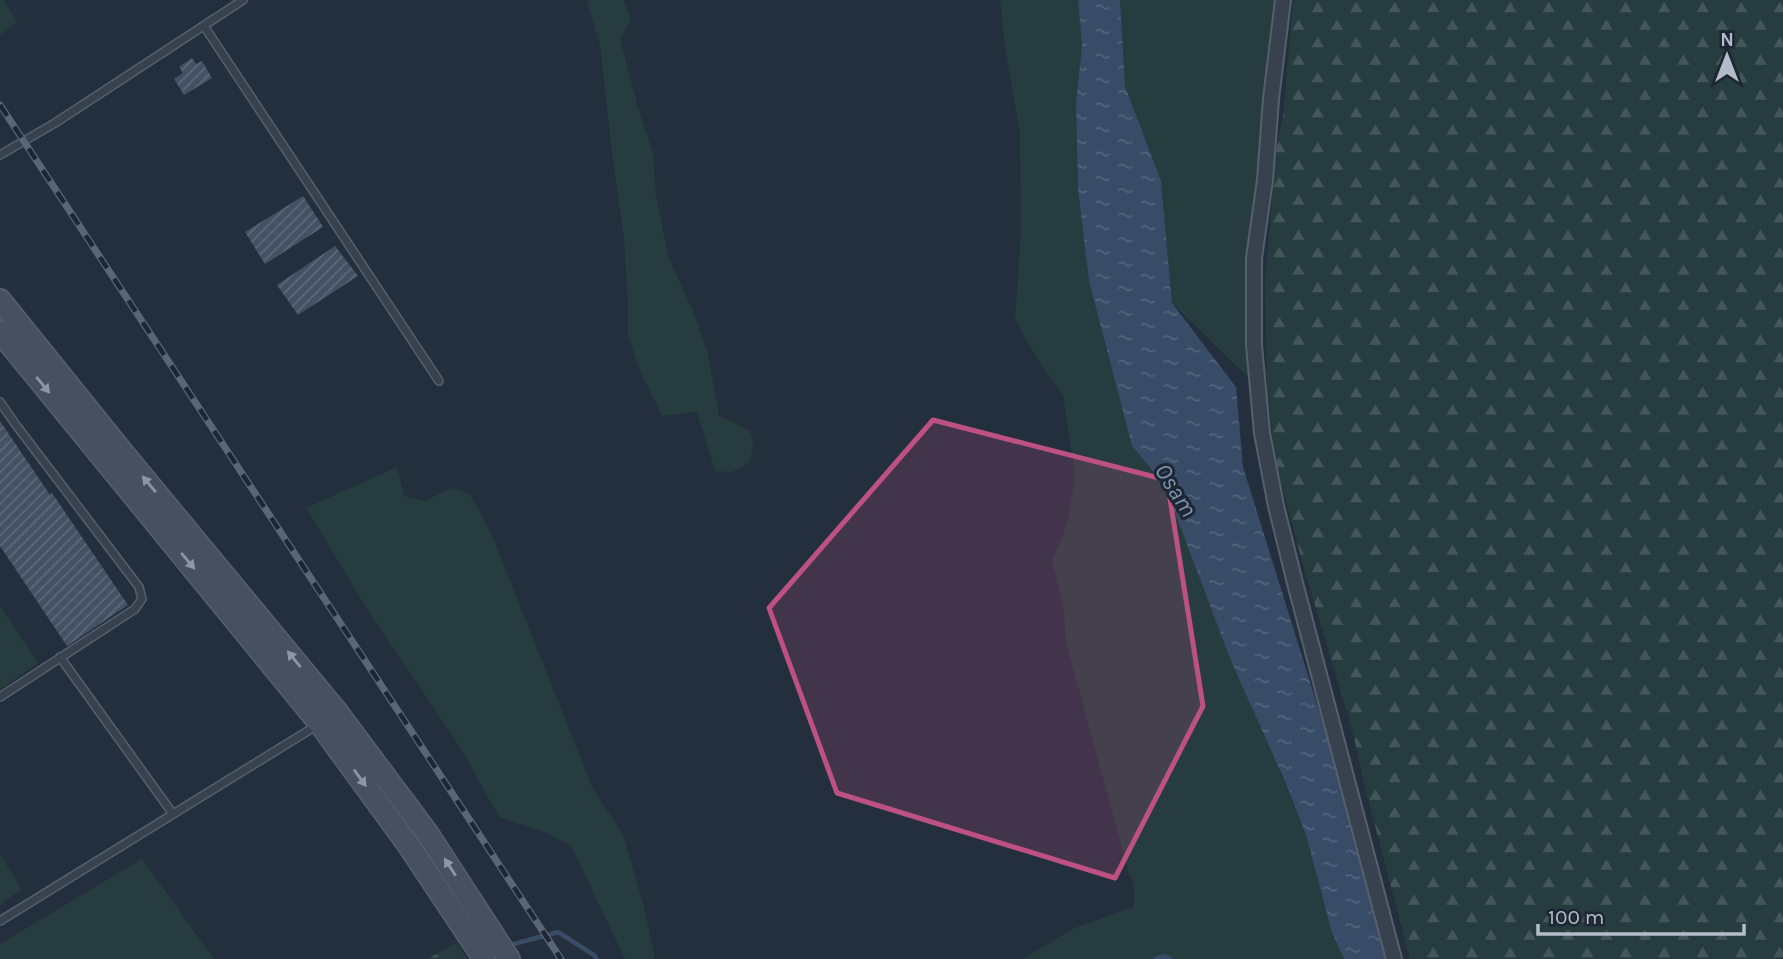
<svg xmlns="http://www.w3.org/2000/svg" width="1783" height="959" font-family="Karla,sans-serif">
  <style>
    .grass { fill: #263c3f }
    .forest { fill: url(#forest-firs) }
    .water { fill: url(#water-ripples) }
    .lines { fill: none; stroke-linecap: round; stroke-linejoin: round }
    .stream { stroke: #394c67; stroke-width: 4.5 }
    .building { fill: url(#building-hatch) }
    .service-casing { stroke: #565f6c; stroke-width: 10 }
    .minor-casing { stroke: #565f6c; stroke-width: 18 }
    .secondary-casing { stroke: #565f6c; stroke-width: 24 }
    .service { stroke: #38414e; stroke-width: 7 }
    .minor { stroke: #38414e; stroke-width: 14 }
    .secondary { stroke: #465061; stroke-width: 21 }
    .rail-casing { stroke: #5a6575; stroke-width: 7 }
    .rail { stroke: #1d2633; stroke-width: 4.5; stroke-dasharray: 13; stroke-linecap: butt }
    .oneway { fill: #8e96a5 }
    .marked { fill: #bd5182; fill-opacity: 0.2; stroke: #bd5182; stroke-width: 5; stroke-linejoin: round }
    .labels { text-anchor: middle; stroke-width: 6; stroke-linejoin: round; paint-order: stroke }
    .water-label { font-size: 24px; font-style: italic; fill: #7c92b1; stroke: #1d2633 }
  </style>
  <defs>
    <pattern id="forest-firs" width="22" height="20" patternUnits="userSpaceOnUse" patternTransform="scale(1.75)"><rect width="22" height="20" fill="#263c3f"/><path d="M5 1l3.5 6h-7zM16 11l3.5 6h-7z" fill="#435659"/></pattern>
    <pattern id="water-ripples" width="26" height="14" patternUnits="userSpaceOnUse" patternTransform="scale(1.75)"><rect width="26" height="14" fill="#394c67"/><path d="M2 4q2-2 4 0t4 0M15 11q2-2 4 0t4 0" fill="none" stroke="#53647b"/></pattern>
    <pattern id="building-hatch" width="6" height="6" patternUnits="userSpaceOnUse" patternTransform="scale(1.75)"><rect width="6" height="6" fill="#455162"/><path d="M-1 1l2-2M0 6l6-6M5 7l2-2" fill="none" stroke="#5d6877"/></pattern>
  </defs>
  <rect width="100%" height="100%" fill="#242f3e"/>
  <path class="grass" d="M 0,0 L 4,0 L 17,22 L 0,35 Z
    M 587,0 L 624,0 L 631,22 L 620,38 L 637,105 L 653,153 L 656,197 L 669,259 L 693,311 L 708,354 L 719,416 L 750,431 L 753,444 L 750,462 L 732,472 L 715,471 L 697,412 L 662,416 L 639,369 L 628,335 L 628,303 L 624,238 L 612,153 L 600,45 Z
    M 1000,0 L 1078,0 L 1082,45 L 1076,103 L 1078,189 L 1089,281 L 1132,446 L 1165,486 L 1306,835 L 1332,933 L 1344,959 L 1023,959 L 1072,929 L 1134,907 L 1134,885 L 1128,870 L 1066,642 L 1063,602 L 1052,561 L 1068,522 L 1075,476 L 1063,395 L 1037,359 L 1015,319 L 1021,233 L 1020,134 L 1005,47 Z
    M 1120,0 L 1282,0 L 1258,217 L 1253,382 L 1172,303 L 1161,182 L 1125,86 Z
    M 397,467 L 404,496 L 425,501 L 450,488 L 470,494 L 494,540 L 593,789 L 623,834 L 644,907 L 655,959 L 625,959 L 571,846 L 545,832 L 499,817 L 463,752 L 364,604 L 306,508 Z
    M 0,606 L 38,663 L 0,690 Z
    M 0,855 L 22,889 L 0,905 Z
    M 142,859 L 214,959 L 0,959 L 0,944 Z"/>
  <path class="forest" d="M 1293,0 L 1783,0 L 1783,959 L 1410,959 L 1366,791 L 1351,725 L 1305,572 L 1275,461 L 1267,385 L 1265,281 L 1277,142 L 1283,117 Z
    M 457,943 L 467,959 L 428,959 L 431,957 Z"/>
  <path class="water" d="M 1078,0 L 1120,0 L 1125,86 L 1161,181 L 1172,303 L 1236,387 L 1243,467 L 1325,730 L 1346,808 L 1360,845 L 1389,959 L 1344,959 L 1332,933 L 1306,835 L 1284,779 L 1231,661 L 1165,486 L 1132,446 L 1089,281 L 1078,189 L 1076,103 L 1082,45 Z"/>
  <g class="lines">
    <path class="stream" d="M 514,944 L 558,932 L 594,955 L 597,959
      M 1156,959 L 1165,956 L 1170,959"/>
  </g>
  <path class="building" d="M 192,58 L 196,64 L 202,61 L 212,78 L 184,95 L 174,79 L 183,73 L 179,67 Z
    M 303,196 L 323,227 L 265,264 L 245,232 Z
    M 335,246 L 358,276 L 298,315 L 277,285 Z
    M 0,421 L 50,495 L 52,493 L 128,605 L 67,646 L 0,546 Z"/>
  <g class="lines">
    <g class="service-casing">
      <path id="service" d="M 204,26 L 439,381
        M 0,155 L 55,123 L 243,0
        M 0,402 L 16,425 L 139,587 L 142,599 L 135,609 L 0,697
        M 60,657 L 173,814
        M 0,921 L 319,724"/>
    </g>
    <g class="minor-casing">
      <path id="minor" d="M 1283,0 L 1271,99 L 1265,180 L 1254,258 L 1254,345 L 1262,433 L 1276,506 L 1295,583 L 1394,959"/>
    </g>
    <g class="secondary-casing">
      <path id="secondary" d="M 0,300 L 124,454 L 337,712 L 428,834 L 509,959
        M 0,332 L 320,724 L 409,846 L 484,959"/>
    </g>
    <use href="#service" class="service"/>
    <use href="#minor" class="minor"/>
    <use href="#secondary" class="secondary"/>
    <g class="rail-casing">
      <path id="rail" d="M 0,105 L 561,959"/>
    </g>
    <use href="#rail" class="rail"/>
  </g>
  <defs><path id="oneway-solid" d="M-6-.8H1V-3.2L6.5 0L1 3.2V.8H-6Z" transform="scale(1.75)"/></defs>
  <g class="oneway">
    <use href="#oneway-solid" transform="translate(43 385) rotate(51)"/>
    <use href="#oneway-solid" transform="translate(149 484) rotate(-130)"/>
    <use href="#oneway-solid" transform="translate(188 561) rotate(50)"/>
    <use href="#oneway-solid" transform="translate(294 659) rotate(-129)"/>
    <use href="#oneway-solid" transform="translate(360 778) rotate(54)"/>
    <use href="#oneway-solid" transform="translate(450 867) rotate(-123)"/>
  </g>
  <path class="marked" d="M 933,420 L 1167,480 L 1203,706 L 1115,878 L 837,793 L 769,608 Z"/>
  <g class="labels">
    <g class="water-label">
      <text transform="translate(1176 490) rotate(58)" y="8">Osam</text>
    </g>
  </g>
  <g transform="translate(1727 56)" stroke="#1d2633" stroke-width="5" paint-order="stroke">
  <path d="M0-5L12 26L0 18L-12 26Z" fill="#b4bcc9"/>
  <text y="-10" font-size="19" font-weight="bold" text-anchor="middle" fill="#b4bcc9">N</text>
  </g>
  <path d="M1538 924v10h206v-10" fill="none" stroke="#b4bcc9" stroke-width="3.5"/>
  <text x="1548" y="924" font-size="21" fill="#b4bcc9" stroke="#1d2633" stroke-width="5" paint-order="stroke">100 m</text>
</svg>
